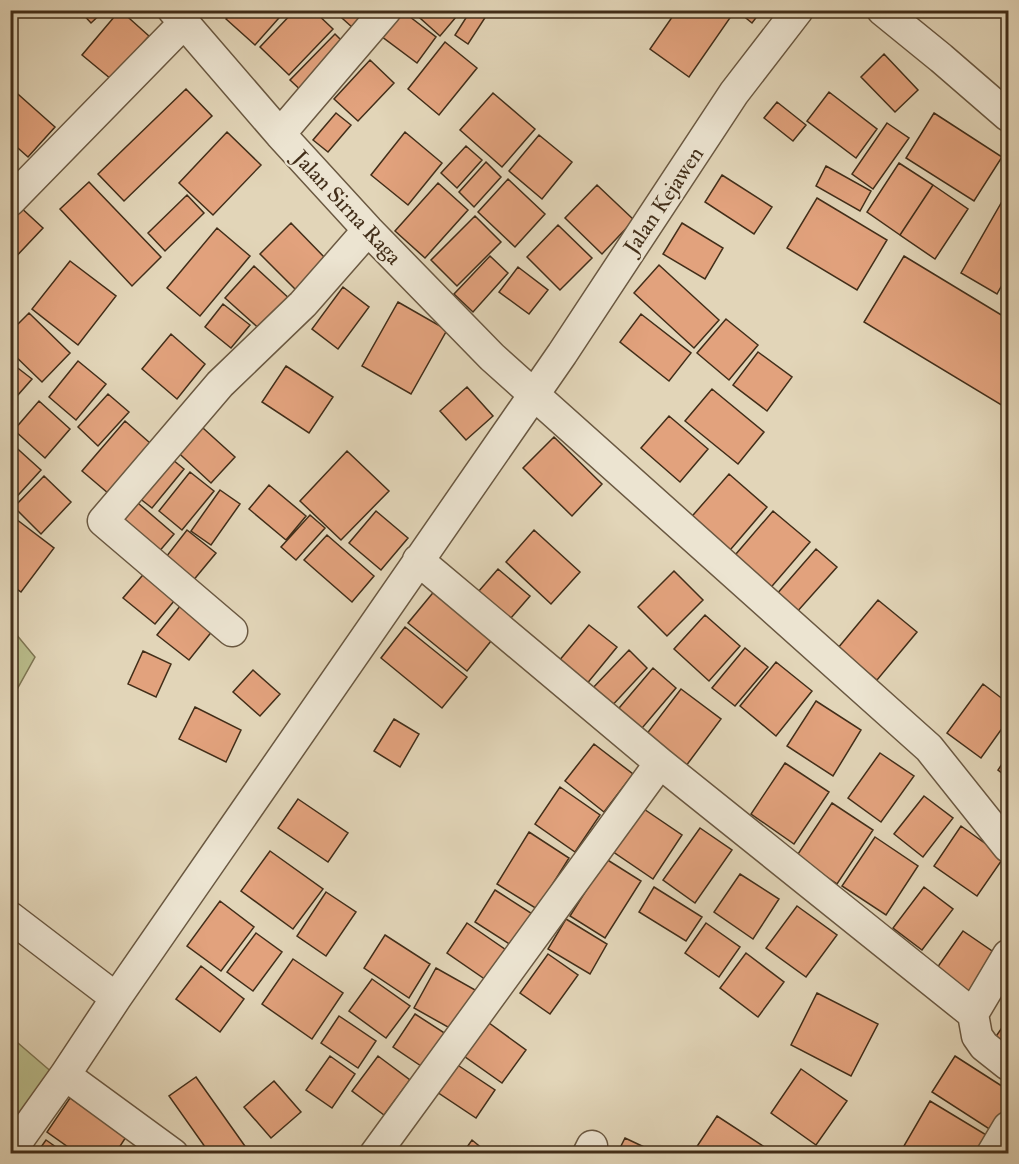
<svg xmlns="http://www.w3.org/2000/svg" width="1019" height="1164" font-family="'IM FELL Great Primer',serif">
  <style>
    .green { fill: #b9bc8b; stroke: #7e7552; stroke-width: 1.5 }
    .building { fill: #e2a27d; stroke: #422e19; stroke-width: 1.5 }
    .lines { fill: none; stroke-linecap: round; stroke-linejoin: round }
    .minor-casing { stroke: #6a5841; stroke-width: 33 }
    .minor { stroke: #ece4d1; stroke-width: 30 }
    .labels { text-anchor: middle; stroke-width: 4.5; stroke-linejoin: round; paint-order: stroke }
    .street-label { font-size: 22px; fill: #422e19; stroke: #ece4d1 }
  </style>
  <rect width="100%" height="100%" fill="#e2d5b8"/>
  <filter id="stains"><feTurbulence type="fractalNoise" baseFrequency=".00333" numOctaves="4"/><feColorMatrix values="0 0 0 0 .2 0 0 0 0 .09 0 0 0 0 .02 0 0 0 .5 -.17"/></filter>
  <radialGradient id="worn" r=".72"><stop offset=".6" stop-color="#630" stop-opacity="0"/><stop offset="1" stop-color="#630" stop-opacity=".3"/></radialGradient>
  <path class="green" d="M 11,628 L 35,657 L 11,700 Z
    M 11,1037 L 54,1074 L 11,1126 Z"/>
  <path class="building" d="M 79,10 L 105,10 L 91,23 Z
    M 120,10 L 149,36 L 111,79 L 82,55 Z
    M 234,10 L 286,10 L 255,45 L 226,19 Z
    M 295,10 L 313,10 L 333,29 L 289,75 L 260,47 Z
    M 333,10 L 367,10 L 353,28 Z
    M 401,10 L 436,37 L 417,63 L 381,36 Z
    M 411,10 L 462,10 L 440,36 Z
    M 471,10 L 490,10 L 468,44 L 455,35 Z
    M 677,10 L 726,10 L 732,15 L 689,77 L 650,49 Z
    M 736,10 L 762,10 L 752,23 Z
    M 335,34 L 351,50 L 306,95 L 290,80 Z
    M 445,42 L 477,68 L 439,115 L 408,89 Z
    M 884,54 L 918,90 L 895,112 L 861,77 Z
    M 370,60 L 394,83 L 358,121 L 334,99 Z
    M 10,87 L 55,127 L 28,157 L 10,141 Z
    M 186,89 L 212,116 L 124,201 L 98,174 Z
    M 829,92 L 877,129 L 856,158 L 807,121 Z
    M 493,93 L 535,129 L 502,167 L 460,130 Z
    M 777,102 L 806,125 L 793,141 L 764,118 Z
    M 336,113 L 351,125 L 328,152 L 313,140 Z
    M 934,113 L 1002,157 L 974,201 L 906,158 Z
    M 887,123 L 909,138 L 873,189 L 852,174 Z
    M 227,132 L 261,165 L 213,215 L 179,183 Z
    M 405,132 L 442,163 L 408,205 L 371,175 Z
    M 539,135 L 572,162 L 542,199 L 509,171 Z
    M 466,146 L 482,160 L 457,188 L 441,173 Z
    M 486,162 L 501,177 L 474,207 L 459,192 Z
    M 899,163 L 933,185 L 900,235 L 867,212 Z
    M 826,166 L 871,191 L 860,211 L 816,186 Z
    M 722,175 L 772,207 L 754,234 L 705,202 Z
    M 508,179 L 545,214 L 515,247 L 478,212 Z
    M 89,182 L 161,257 L 132,286 L 60,209 Z
    M 438,183 L 468,210 L 425,258 L 395,231 Z
    M 597,185 L 634,220 L 602,254 L 565,218 Z
    M 933,185 L 968,209 L 935,259 L 900,235 Z
    M 1008,191 L 1008,274 L 997,294 L 961,273 Z
    M 187,195 L 204,213 L 165,251 L 148,233 Z
    M 817,198 L 887,240 L 857,290 L 787,248 Z
    M 18,205 L 43,228 L 10,263 L 10,214 Z
    M 475,216 L 501,242 L 457,286 L 431,260 Z
    M 291,223 L 328,261 L 298,292 L 260,254 Z
    M 682,223 L 723,248 L 705,279 L 663,254 Z
    M 558,225 L 592,258 L 560,290 L 527,257 Z
    M 217,228 L 250,256 L 200,316 L 167,288 Z
    M 490,256 L 508,273 L 473,312 L 454,294 Z
    M 904,256 L 1008,319 L 1008,409 L 864,322 Z
    M 70,261 L 116,296 L 78,345 L 32,309 Z
    M 659,265 L 719,320 L 694,348 L 634,293 Z
    M 254,266 L 292,301 L 263,332 L 225,298 Z
    M 518,267 L 548,290 L 529,314 L 499,292 Z
    M 343,287 L 369,307 L 338,349 L 312,329 Z
    M 398,302 L 447,330 L 411,394 L 362,366 Z
    M 223,304 L 250,325 L 231,348 L 205,327 Z
    M 29,313 L 70,353 L 42,382 L 10,351 L 10,332 Z
    M 641,314 L 691,353 L 669,381 L 620,342 Z
    M 726,319 L 758,345 L 729,380 L 697,353 Z
    M 171,334 L 205,364 L 177,399 L 142,369 Z
    M 758,352 L 792,377 L 767,411 L 733,385 Z
    M 78,361 L 106,384 L 76,420 L 49,397 Z
    M 10,362 L 32,379 L 10,404 Z
    M 286,366 L 333,397 L 309,433 L 262,402 Z
    M 467,387 L 493,416 L 466,440 L 440,411 Z
    M 712,389 L 764,432 L 738,464 L 685,421 Z
    M 108,394 L 129,412 L 98,446 L 78,427 Z
    M 39,401 L 70,429 L 45,458 L 14,430 Z
    M 669,416 L 708,449 L 680,482 L 641,448 Z
    M 193,419 L 235,457 L 211,483 L 170,445 Z
    M 125,421 L 158,450 L 115,499 L 82,471 Z
    M 554,437 L 602,484 L 572,516 L 523,468 Z
    M 10,442 L 41,470 L 10,504 Z
    M 347,451 L 389,491 L 341,540 L 300,501 Z
    M 167,455 L 184,469 L 152,508 L 134,494 Z
    M 190,472 L 214,491 L 182,530 L 159,511 Z
    M 729,474 L 767,507 L 725,556 L 687,522 Z
    M 44,476 L 71,502 L 41,534 L 14,507 Z
    M 269,485 L 306,516 L 286,540 L 249,509 Z
    M 220,490 L 240,504 L 211,545 L 191,531 Z
    M 132,498 L 174,534 L 152,560 L 110,525 Z
    M 376,511 L 408,538 L 381,570 L 349,543 Z
    M 773,511 L 810,542 L 767,592 L 730,561 Z
    M 310,515 L 325,528 L 296,560 L 281,547 Z
    M 12,516 L 54,548 L 21,592 L 10,584 Z
    M 187,530 L 216,553 L 187,588 L 159,566 Z
    M 534,530 L 580,572 L 551,604 L 506,562 Z
    M 327,535 L 374,576 L 352,602 L 304,560 Z
    M 816,549 L 837,567 L 796,613 L 776,595 Z
    M 148,569 L 179,595 L 155,624 L 123,598 Z
    M 498,569 L 530,596 L 504,626 L 472,599 Z
    M 674,571 L 703,600 L 667,636 L 638,607 Z
    M 441,583 L 499,631 L 467,671 L 408,623 Z
    M 185,600 L 217,625 L 189,660 L 157,635 Z
    M 878,600 L 917,632 L 877,680 L 838,648 Z
    M 705,615 L 740,646 L 709,681 L 674,649 Z
    M 589,625 L 617,647 L 581,691 L 553,668 Z
    M 405,627 L 467,677 L 442,708 L 381,658 Z
    M 745,648 L 768,667 L 735,706 L 712,688 Z
    M 629,650 L 647,668 L 609,709 L 590,691 Z
    M 143,651 L 171,664 L 156,697 L 128,684 Z
    M 776,662 L 812,691 L 776,736 L 740,706 Z
    M 653,668 L 676,688 L 637,734 L 614,714 Z
    M 253,670 L 280,694 L 260,716 L 233,692 Z
    M 983,684 L 1008,703 L 1008,720 L 981,758 L 947,733 Z
    M 681,689 L 721,719 L 680,774 L 639,744 Z
    M 816,701 L 861,730 L 833,776 L 787,746 Z
    M 195,707 L 241,730 L 226,762 L 179,739 Z
    M 394,719 L 419,734 L 400,767 L 374,751 Z
    M 594,744 L 633,774 L 604,812 L 565,781 Z
    M 880,753 L 914,776 L 881,822 L 848,798 Z
    M 1008,755 L 1008,778 L 998,770 Z
    M 785,763 L 829,792 L 794,844 L 751,814 Z
    M 560,787 L 600,815 L 575,852 L 535,824 Z
    M 924,796 L 953,818 L 923,857 L 894,834 Z
    M 298,799 L 348,833 L 328,862 L 278,828 Z
    M 832,803 L 873,830 L 837,884 L 796,857 Z
    M 638,805 L 682,835 L 653,879 L 609,849 Z
    M 961,826 L 1004,857 L 977,896 L 934,866 Z
    M 700,828 L 732,850 L 695,903 L 663,880 Z
    M 529,832 L 569,858 L 537,909 L 497,884 Z
    M 875,837 L 918,866 L 886,915 L 842,886 Z
    M 270,851 L 323,889 L 293,929 L 241,891 Z
    M 606,859 L 641,881 L 605,938 L 570,916 Z
    M 740,874 L 779,899 L 753,939 L 714,912 Z
    M 654,887 L 702,917 L 686,941 L 639,912 Z
    M 924,887 L 953,909 L 922,950 L 893,928 Z
    M 495,890 L 534,915 L 514,947 L 475,922 Z
    M 326,892 L 356,912 L 326,956 L 297,936 Z
    M 220,901 L 254,927 L 221,971 L 187,946 Z
    M 797,906 L 837,935 L 806,977 L 766,948 Z
    M 566,919 L 607,944 L 590,974 L 548,949 Z
    M 467,923 L 509,952 L 489,982 L 447,953 Z
    M 706,923 L 740,947 L 719,977 L 685,953 Z
    M 963,931 L 995,953 L 964,998 L 932,975 Z
    M 256,933 L 282,952 L 253,991 L 227,972 Z
    M 385,935 L 430,964 L 409,998 L 364,968 Z
    M 746,953 L 784,982 L 758,1017 L 720,988 Z
    M 548,954 L 578,975 L 550,1014 L 520,993 Z
    M 293,959 L 343,993 L 312,1039 L 262,1004 Z
    M 201,966 L 244,999 L 220,1032 L 176,999 Z
    M 436,968 L 477,991 L 455,1031 L 414,1008 Z
    M 372,979 L 410,1006 L 386,1038 L 349,1011 Z
    M 817,993 L 878,1024 L 851,1076 L 791,1045 Z
    M 415,1014 L 446,1034 L 424,1068 L 393,1047 Z
    M 339,1016 L 376,1041 L 358,1068 L 321,1043 Z
    M 1008,1019 L 1008,1058 L 990,1045 Z
    M 485,1020 L 526,1050 L 502,1083 L 461,1054 Z
    M 330,1056 L 355,1074 L 332,1108 L 306,1090 Z
    M 378,1056 L 410,1080 L 384,1115 L 352,1091 Z
    M 955,1056 L 1008,1090 L 1008,1109 L 994,1132 L 932,1092 Z
    M 453,1062 L 495,1090 L 476,1118 L 434,1090 Z
    M 801,1069 L 847,1101 L 816,1145 L 771,1113 Z
    M 196,1077 L 247,1149 L 242,1154 L 210,1154 L 169,1096 Z
    M 274,1081 L 301,1112 L 271,1138 L 244,1107 Z
    M 70,1098 L 126,1137 L 115,1154 L 78,1154 L 47,1132 Z
    M 930,1101 L 988,1136 L 977,1154 L 905,1154 L 901,1151 Z
    M 717,1116 L 766,1148 L 762,1154 L 692,1154 Z
    M 625,1138 L 659,1154 L 617,1154 Z
    M 46,1140 L 66,1154 L 36,1154 Z
    M 472,1140 L 489,1154 L 462,1154 Z"/>
  <g class="lines">
    <g class="minor-casing">
      <path id="minor" d="M 173,10 L 280,134 L 368,230 L 492,357 L 929,748 L 1008,847
        M 882,10 L 941,58 L 1008,116
        M 280,134 L 386,10
        M 10,201 L 184,23
        M 418,560 L 660,763 L 973,1014
        M 232,631 L 103,521 L 220,384 L 303,304 L 368,230
        M 10,917 L 116,998
        M 1008,955 L 973,1014 L 977,1036 L 984,1046 L 1008,1065
        M 65,1075 L 173,1154
        M 10,1152 L 65,1075 L 116,998 L 562,354 L 734,93 L 798,10
        M 375,1154 L 660,763
        M 588,1154 L 592,1146
        M 992,1154 L 1008,1127"/>
    </g>
    <use href="#minor" class="minor"/>
  </g>
  <g class="labels">
    <g class="street-label">
      <text transform="translate(663 200) rotate(-56)" y="8">Jalan Kejawen</text>
      <text transform="translate(348 207) rotate(47)" y="8">Jalan Sirna Raga</text>
    </g>
  </g>
  <rect width="1019" height="1164" fill="none" stroke="#e2d5b8" stroke-width="36"/>
  <rect x="12" y="12" width="995" height="1140" fill="none" stroke="#422e19" stroke-width="3"/>
  <rect x="18" y="18" width="983" height="1128" fill="none" stroke="#422e19" stroke-width="1.5"/>
  <rect width="100%" height="100%" filter="url(#stains)"/>
  <rect width="100%" height="100%" fill="url(#worn)"/>
</svg>
